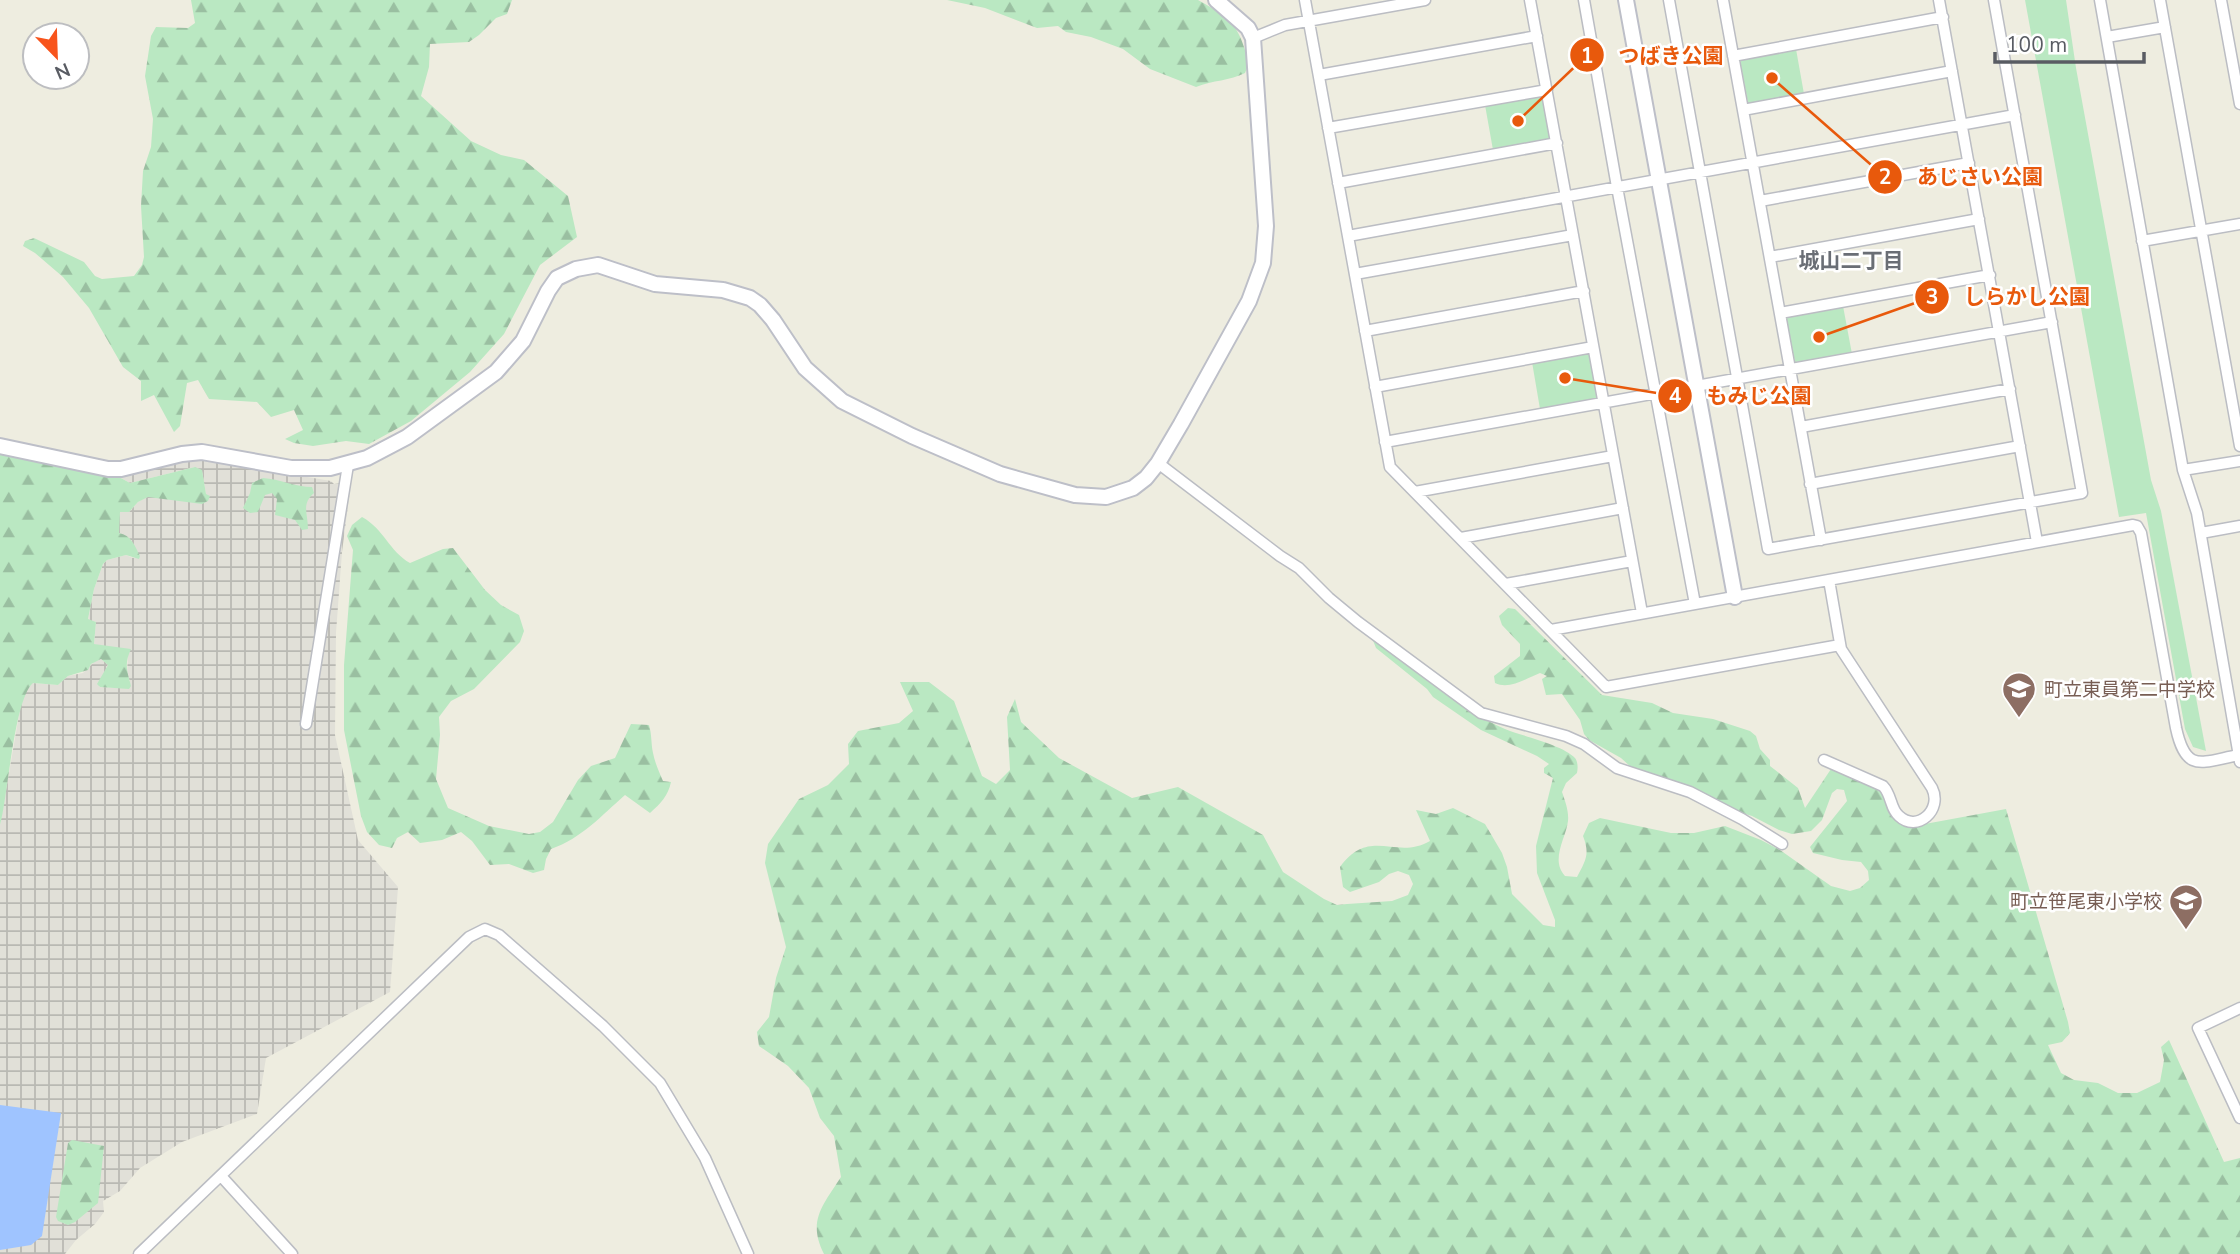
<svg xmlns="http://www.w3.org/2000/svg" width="2240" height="1254" font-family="'Nunito Sans','Noto Sans JP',sans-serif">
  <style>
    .industrial { fill: url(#industrial-grid) }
    .green { fill: #bae8c2 }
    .forest { fill: url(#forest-firs) }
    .water { fill: #9fc4ff }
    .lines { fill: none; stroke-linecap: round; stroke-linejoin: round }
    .street-casing { stroke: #bbbdc3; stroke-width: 13 }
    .secondary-casing { stroke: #bdbfc8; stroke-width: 18 }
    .street { stroke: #fff; stroke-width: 10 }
    .secondary { stroke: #fff; stroke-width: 14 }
    .labels { text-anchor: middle; stroke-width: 5; stroke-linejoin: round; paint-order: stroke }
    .education-label { font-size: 19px; fill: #785e54; stroke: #fff; text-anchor: start }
    .neighbourhood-label { font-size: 21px; font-weight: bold; fill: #6a6e75; stroke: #fff }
    .leader { fill: none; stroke: #e8590c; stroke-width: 2.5 }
    .callout-dot { fill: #e8590c; stroke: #fff; stroke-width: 2.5 }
    .mark-label { font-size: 21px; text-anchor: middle; font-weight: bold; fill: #fff }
    .callout-label { font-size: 21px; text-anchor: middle; font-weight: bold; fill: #e8590c; stroke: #fff; stroke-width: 5; stroke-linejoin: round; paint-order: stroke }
  </style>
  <defs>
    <pattern id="industrial-grid" width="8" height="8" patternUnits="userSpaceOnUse" patternTransform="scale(1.75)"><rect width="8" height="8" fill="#e1e0d8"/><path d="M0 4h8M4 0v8" fill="none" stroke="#b9b9b3"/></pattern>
    <pattern id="forest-firs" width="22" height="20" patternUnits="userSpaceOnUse" patternTransform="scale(1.75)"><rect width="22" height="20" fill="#bae8c2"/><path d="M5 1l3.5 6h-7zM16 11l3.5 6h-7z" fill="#9abfa1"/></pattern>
  </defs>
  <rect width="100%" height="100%" fill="#eeede0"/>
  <path class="industrial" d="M 196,458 L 331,481 L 334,484 L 351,482 L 342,552 L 336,633 L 335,735 L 358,840 L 398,887 L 390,992 L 266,1058 L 257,1114 L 182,1142 L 140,1168 L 120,1191 L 103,1201 L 104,1212 L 95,1224 L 76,1240 L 65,1254 L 0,1254 L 0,825 L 20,709 L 25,693 L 32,683 L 58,685 L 68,676 L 83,673 L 97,659 L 101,659 L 108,664 L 99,687 L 120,688 L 130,681 L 127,675 L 128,654 L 94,644 L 96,622 L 88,620 L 94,589 L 103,564 L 107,560 L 126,555 L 133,558 L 140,556 L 129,538 L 119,533 L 117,527 L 120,512 L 129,512 L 138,502 L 147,497 L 206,494 L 202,471 L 195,467 L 130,483 L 119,477 Z"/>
  <path class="green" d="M 2025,0 L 2066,0 L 2076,68 L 2151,480 L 2161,511 L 2206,751 L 2193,747 L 2185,729 L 2146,513 L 2119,517 Z
    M 1796,49 L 1804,94 L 1748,103 L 1740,60 Z
    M 1540,95 L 1543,96 L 1550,139 L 1493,150 L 1485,105 Z
    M 1843,306 L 1852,354 L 1795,362 L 1786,320 L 1788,316 Z
    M 1586,352 L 1590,356 L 1597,396 L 1596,399 L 1540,409 L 1532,362 Z"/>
  <path class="forest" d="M 191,0 L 512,0 L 507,14 L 496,18 L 479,35 L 469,42 L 430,44 L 429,67 L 421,96 L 471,141 L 501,155 L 524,160 L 568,196 L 577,237 L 540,265 L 504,334 L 470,372 L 411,421 L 369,444 L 346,441 L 313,446 L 294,443 L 285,439 L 303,430 L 294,410 L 271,417 L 257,402 L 209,399 L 198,380 L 187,383 L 180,426 L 174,432 L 154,395 L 141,401 L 141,381 L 123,367 L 89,308 L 63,277 L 35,253 L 23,246 L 25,241 L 34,238 L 84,262 L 95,276 L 102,279 L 134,276 L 142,265 L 144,257 L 141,206 L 143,171 L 151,147 L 153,119 L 145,76 L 151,36 L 156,27 L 188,28 L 195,23 Z
    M 947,0 L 1198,0 C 1233,20 1238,24 1249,63 L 1245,73 C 1230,81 1213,80 1196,87 L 1150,69 L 1123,49 L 1091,37 L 1066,32 L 1058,26 L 1037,28 L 985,8 Z
    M 0,451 L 119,477 L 130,483 L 195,467 L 202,470 L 206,494 L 210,496 L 208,501 L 202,504 L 148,497 L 138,502 L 129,512 L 120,512 L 119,533 C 131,535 135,546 140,556 L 139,559 L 126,555 L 107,560 L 103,564 L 94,589 L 88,619 L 96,622 L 94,644 L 131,649 C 124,664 127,671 131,686 L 129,689 L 100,687 L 97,684 L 108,665 L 101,659 L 91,664 L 88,670 L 68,676 L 58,685 L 33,683 C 14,699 8,796 0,825 Z
    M 263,478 C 279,479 296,487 312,487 L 314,493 C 301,504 308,514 308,529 L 302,530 L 295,520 L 275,515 L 277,499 L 272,493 L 265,495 L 258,512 L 250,513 L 243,508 L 250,493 L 252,483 Z
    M 362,517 C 384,529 389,551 410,563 L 443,549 L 453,548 L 485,590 L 501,605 L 519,615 L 524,631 L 520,642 L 474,689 L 451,701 L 439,717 L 440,735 L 436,779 L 448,808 L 489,826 L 529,834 L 540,832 L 553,822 L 578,780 L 591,766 L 615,758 L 631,724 L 649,725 C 652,735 651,744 653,753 C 655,763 659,772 663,781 L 671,782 C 668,796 661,803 650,813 L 625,795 C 601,816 582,838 551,849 L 546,859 L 544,870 L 533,873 L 509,864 L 490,865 L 472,841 L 461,832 L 442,840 L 420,843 L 408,832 L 397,838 L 392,848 L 379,845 L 367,832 L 361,816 L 344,730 L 344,665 L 353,550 L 347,536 L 352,525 Z
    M 1508,608 L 1515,609 L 1602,695 L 1652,703 L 1673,713 L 1713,719 L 1750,731 L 1756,736 L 1760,749 L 1770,760 L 1770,766 L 1798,788 L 1805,808 L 1831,769 L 1881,788 C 1894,807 1885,822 1914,826 L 2006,809 L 2068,1022 L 2070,1033 L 2062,1042 L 2048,1045 L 2061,1073 L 2074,1080 L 2098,1083 L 2118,1093 L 2137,1093 L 2160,1082 L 2164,1060 L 2161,1047 L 2169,1040 L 2224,1162 L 2240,1158 L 2240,1254 L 824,1254 C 807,1221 823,1205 841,1177 L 834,1136 L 820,1118 L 809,1088 L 788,1066 L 759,1046 L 757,1032 L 769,1017 L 776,978 L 786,947 L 765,863 L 768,844 L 799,799 L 828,785 L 849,764 L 848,744 L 858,731 L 899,723 L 913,711 L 900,682 L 929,682 L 954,701 L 982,776 L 996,784 L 1010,770 L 1007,717 L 1015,699 L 1021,722 L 1059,758 L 1132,798 L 1178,787 L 1263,835 L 1283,872 L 1324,899 L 1337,905 L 1347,904 L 1392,901 L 1408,895 L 1413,884 L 1409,875 L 1398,871 L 1389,874 L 1379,882 L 1350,892 L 1343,887 L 1340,867 C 1370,826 1396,861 1430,841 L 1416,810 L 1436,814 L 1453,808 L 1485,824 L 1502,853 L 1507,867 L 1512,894 L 1543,925 L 1555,927 L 1555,920 L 1537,873 L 1536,846 L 1553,778 L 1544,773 L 1544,768 L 1549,764 L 1537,756 L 1481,730 L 1433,697 L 1427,689 L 1376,648 L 1372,638 C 1412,667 1461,711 1505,729 C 1522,736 1563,745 1575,758 C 1578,762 1578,768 1577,773 L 1566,783 L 1562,792 C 1565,801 1569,811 1568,821 C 1566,838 1550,860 1565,876 L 1577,877 C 1586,860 1590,854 1583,836 L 1589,823 L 1600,818 L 1671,833 L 1694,833 L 1725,826 L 1761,840 L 1780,850 L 1831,886 L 1850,891 L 1860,888 L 1869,880 L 1868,871 L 1861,862 L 1842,860 L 1813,853 L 1810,847 L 1847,801 L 1844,790 L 1837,789 L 1832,793 L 1822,820 L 1811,831 L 1792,834 L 1779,830 L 1752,816 L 1726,808 L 1632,768 L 1621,758 L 1589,740 L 1584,734 L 1580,720 L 1562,694 L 1546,695 L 1542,679 L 1547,676 L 1540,673 C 1525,679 1509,690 1495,683 L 1494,676 L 1520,656 L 1520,644 L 1502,625 L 1499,616 Z
    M 72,1140 L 104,1146 L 98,1203 L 75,1222 L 68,1225 L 58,1221 L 56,1217 L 68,1143 Z"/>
  <path class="water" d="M 0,1105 L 61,1113 L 42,1236 L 31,1245 L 0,1250 Z"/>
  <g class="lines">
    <g class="street-casing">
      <path id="street" d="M 1305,0 L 1390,467 L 1606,687 L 1840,645
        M 1530,0 L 1642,613
        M 1584,0 L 1617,187 L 1695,604
        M 1669,0 L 1768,549 L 2082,493 L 1994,0
        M 1723,0 L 1821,540
        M 1939,0 L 2037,542
        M 2100,0 L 2183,470 L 2197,513 L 2240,762
        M 2160,0 L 2240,446
        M 2221,0 L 2240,104
        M 2107,37 L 2165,27
        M 1253,38 L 1285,25 L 1425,0
        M 1733,56 L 1943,17
        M 1319,75 L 1537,36
        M 1743,110 L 1952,71
        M 1328,128 L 1547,90
        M 1338,183 L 1557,143
        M 1760,201 L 1969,163
        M 1348,236 L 2015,115
        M 2142,241 L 2240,224
        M 1770,257 L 1979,219
        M 1355,274 L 1573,235
        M 1780,313 L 1990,275
        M 1365,331 L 1584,291
        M 1375,387 L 1593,347
        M 1801,427 L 2010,389
        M 1385,442 L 2052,322
        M 1158,463 L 1280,556 L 1299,568 L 1329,598 L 1358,622 L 1481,713 L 1566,736 L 1584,744 L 1617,768 L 1690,792 L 1742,819 L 1782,844
        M 2183,470 L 2240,461
        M 1810,484 L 2020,446
        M 1415,492 L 1613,456
        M 2201,533 L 2240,526
        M 1461,538 L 1623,508
        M 1506,584 L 1632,561
        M 1551,630 L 2133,525 L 2137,526 L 2141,533 L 2176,728 C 2186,774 2201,762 2239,755
        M 306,724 L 348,465
        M 1824,760 L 1883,786 C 1892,795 1890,809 1899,816 C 1917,833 1943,810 1932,788 L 1841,649 L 1829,580
        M 2240,1008 L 2198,1028 L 2240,1118
        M 221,1176 L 292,1254
        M 139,1254 L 469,937 L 485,929 L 499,935 L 603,1026 L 660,1083 L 705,1158 L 748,1254"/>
    </g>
    <g class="secondary-casing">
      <path id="secondary" d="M 1626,0 L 1735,597
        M 0,446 L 108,469 L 121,469 L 182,454 L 202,452 L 291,468 L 330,468 L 367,458 L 407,437 L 496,372 L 523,341 L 548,291 L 557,278 L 576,269 L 598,265 L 655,284 L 723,290 L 750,298 L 760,305 L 773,320 L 805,368 L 842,401 L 912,436 L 1000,474 L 1075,495 L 1106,497 L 1133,488 L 1146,478 L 1158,463 L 1181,424 L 1249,301 L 1263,263 L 1266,226 L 1253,38 L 1248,28 L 1216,0"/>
    </g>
    <use href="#street" class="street"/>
    <use href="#secondary" class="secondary"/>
  </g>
  <defs>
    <g id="school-pin" transform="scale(1.75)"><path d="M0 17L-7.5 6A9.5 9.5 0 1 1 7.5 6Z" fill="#8d6e63" stroke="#fff"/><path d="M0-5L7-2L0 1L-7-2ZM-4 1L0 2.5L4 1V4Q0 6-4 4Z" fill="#fff"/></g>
  </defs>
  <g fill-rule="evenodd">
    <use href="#school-pin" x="2019" y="689"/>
    <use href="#school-pin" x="2186" y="901"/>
  </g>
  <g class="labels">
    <g class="education-label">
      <text x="2044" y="696">町立東員第二中学校</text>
      <text x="2162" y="908" text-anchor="end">町立笹尾東小学校</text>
    </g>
    <g class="neighbourhood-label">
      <text x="1851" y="268">城山二丁目</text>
    </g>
  </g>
  <path class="leader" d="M1518 121L1587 55M1772 78L1885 177M1819 337L1932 297M1565 378L1675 396"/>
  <g class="callout-dot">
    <circle cx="1518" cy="121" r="7"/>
    <circle cx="1772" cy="78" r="7"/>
    <circle cx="1819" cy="337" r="7"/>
    <circle cx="1565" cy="378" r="7"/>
    <circle cx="1587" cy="55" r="18"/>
    <circle cx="1885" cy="177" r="18"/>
    <circle cx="1932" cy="297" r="18"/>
    <circle cx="1675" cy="396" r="18"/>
  </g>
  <g class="mark-label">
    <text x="1587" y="63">1</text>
    <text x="1885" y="184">2</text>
    <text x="1932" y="304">3</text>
    <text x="1675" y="403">4</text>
  </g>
  <g class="callout-label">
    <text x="1671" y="63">つばき公園</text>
    <text x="1980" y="184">あじさい公園</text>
    <text x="2027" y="304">しらかし公園</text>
    <text x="1759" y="403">もみじ公園</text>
  </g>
  <g transform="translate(56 56) rotate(157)"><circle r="33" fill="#ffffff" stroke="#bdbec1" stroke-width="2"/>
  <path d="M0-5L12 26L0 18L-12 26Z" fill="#f8541c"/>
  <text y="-10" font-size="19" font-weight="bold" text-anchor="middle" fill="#595c63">N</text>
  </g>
  <path d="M1995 52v10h149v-10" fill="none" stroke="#595c63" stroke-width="3.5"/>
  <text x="2006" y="52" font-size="21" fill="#595c63" stroke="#ffffff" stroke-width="5" paint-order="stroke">100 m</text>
</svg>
